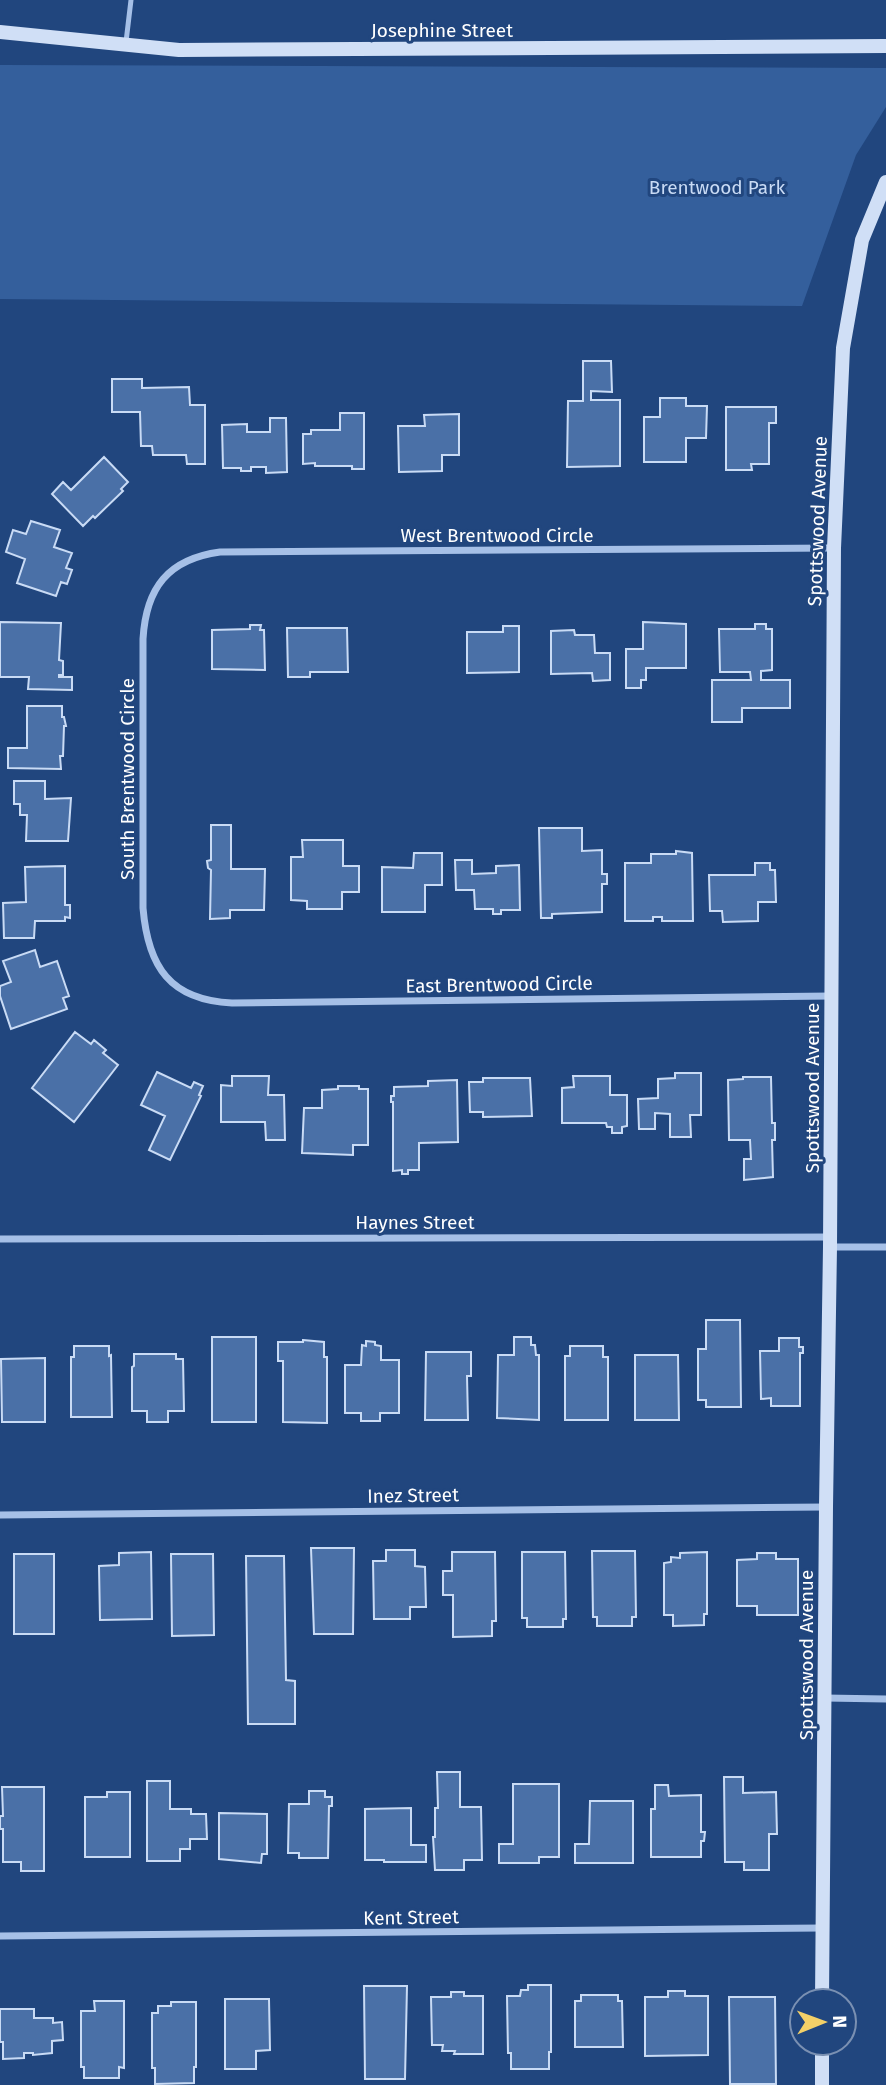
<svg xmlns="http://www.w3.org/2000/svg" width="886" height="2085" font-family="'Fira Sans',sans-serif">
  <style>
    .green { fill: #345f9c }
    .building { fill: #4a70a7; stroke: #c9dbf5; stroke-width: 2 }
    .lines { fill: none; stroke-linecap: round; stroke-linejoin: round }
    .lane { stroke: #a6c0e7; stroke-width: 5 }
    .street { stroke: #a6c0e7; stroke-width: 7 }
    .secondary { stroke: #d0dff6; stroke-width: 14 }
    .labels { text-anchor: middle; stroke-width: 6; stroke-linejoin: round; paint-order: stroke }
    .street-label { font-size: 19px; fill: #fff; stroke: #21467e }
    .park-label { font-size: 19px; fill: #c9dbf5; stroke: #21467e }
  </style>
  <rect width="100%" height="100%" fill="#21467e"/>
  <path class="green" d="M 0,65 L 886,68 L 886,107 L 856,155 L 802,306 L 0,299 Z"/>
  <path class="building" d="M 583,361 L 611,361 L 612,392 L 591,391 L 591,400 L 620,400 L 620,466 L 567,467 L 568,401 L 583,401 Z
    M 112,379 L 142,379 L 142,388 L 189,387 L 190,405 L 205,405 L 205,464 L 187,464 L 186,455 L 153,455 L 152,446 L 141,446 L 140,412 L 112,412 Z
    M 660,398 L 686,398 L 686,406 L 707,406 L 706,438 L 686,438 L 686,462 L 644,462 L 644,417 L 660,417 Z
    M 726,407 L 776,407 L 776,423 L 769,423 L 769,464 L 751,464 L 752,470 L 726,470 Z
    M 340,413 L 364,413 L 364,469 L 352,469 L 352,466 L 315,466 L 315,463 L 303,464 L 303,434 L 311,434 L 311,430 L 340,430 Z
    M 459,414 L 459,455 L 442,455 L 442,471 L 399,472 L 398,426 L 425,426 L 424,415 Z
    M 270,418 L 286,418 L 287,472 L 266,473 L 266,467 L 251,467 L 251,471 L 241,471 L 241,468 L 223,468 L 222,425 L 247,424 L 247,432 L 270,432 Z
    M 104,457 L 128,482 L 121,489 L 123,491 L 95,518 L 93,516 L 83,526 L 52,494 L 63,482 L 71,490 Z
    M 31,521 L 60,530 L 54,547 L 72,553 L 66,568 L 72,570 L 67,584 L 61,582 L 56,596 L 17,583 L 25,559 L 6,552 L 13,530 L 26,534 Z
    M 0,622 L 61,623 L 59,660 L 63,661 L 63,675 L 59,675 L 59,677 L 72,677 L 72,690 L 28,689 L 29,677 L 0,677 Z
    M 643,622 L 686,624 L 686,668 L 646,668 L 646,680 L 641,680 L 641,688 L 626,688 L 626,649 L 643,649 Z
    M 755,624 L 766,624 L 766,629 L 772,629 L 772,670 L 761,671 L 761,680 L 790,680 L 790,708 L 742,708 L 742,722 L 712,722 L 712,680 L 751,680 L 750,672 L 720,672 L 719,629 L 755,629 Z
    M 250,625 L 261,625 L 260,630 L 264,630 L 265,670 L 212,669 L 212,630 L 250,629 Z
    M 503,626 L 519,626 L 519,672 L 467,673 L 467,632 L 503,632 Z
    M 287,628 L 347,628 L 348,672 L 310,672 L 310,677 L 288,677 Z
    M 574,630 L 575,635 L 594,635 L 595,653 L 610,653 L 610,680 L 593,681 L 592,673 L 551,674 L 551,631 Z
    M 27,706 L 62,706 L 62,717 L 64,717 L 66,726 L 64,726 L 63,756 L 60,756 L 61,769 L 8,768 L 8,748 L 27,748 Z
    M 14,781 L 45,781 L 45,799 L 71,798 L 68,841 L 26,841 L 27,815 L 20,815 L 20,804 L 14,804 Z
    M 211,825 L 231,825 L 231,869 L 265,869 L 264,910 L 230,910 L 230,918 L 210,919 L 211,870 L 208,868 L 207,861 L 211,860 Z
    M 539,828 L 582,828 L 582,851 L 602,850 L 602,874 L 607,874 L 607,884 L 602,884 L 602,912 L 552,914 L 552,918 L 541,918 Z
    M 302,840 L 343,840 L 343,866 L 359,866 L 359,892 L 342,892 L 342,909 L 307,909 L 307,901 L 291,900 L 291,857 L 303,857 Z
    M 676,851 L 692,853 L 693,921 L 662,921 L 662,917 L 653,917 L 653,921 L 625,921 L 625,863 L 651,863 L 651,854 L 676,854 Z
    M 414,853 L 442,853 L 442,885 L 425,885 L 425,912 L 382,912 L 382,867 L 413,868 Z
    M 455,860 L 472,860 L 472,874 L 496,873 L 496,866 L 519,865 L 520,910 L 501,910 L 501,914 L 493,914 L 493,909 L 475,909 L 474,890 L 456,890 Z
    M 755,863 L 770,863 L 770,870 L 775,870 L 776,902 L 758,902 L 758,921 L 723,922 L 722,911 L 710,911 L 709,875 L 755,875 Z
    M 65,866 L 65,905 L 70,905 L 70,918 L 65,917 L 65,921 L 35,921 L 34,938 L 4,938 L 3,903 L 26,902 L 25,867 Z
    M 35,950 L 40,967 L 57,961 L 69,996 L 63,998 L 67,1009 L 11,1029 L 0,996 L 0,986 L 11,982 L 3,961 Z
    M 75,1032 L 91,1044 L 94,1040 L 106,1050 L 103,1053 L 118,1065 L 74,1122 L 32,1088 Z
    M 157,1072 L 191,1088 L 194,1082 L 203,1086 L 199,1095 L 201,1096 L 170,1160 L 149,1150 L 165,1116 L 141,1105 Z
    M 675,1073 L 701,1073 L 701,1115 L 690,1115 L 691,1137 L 670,1137 L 670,1114 L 655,1113 L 655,1129 L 639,1129 L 638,1099 L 658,1098 L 658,1079 L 675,1078 Z
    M 232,1076 L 269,1076 L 268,1095 L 284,1095 L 285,1140 L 266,1140 L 265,1122 L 221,1122 L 221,1085 L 232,1086 Z
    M 573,1076 L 610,1076 L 610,1095 L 627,1095 L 627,1126 L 622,1127 L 622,1133 L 612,1133 L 612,1127 L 607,1127 L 606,1123 L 562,1123 L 562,1088 L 574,1087 Z
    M 743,1077 L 771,1077 L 772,1123 L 775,1123 L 775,1140 L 772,1140 L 773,1177 L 744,1180 L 744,1159 L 751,1159 L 750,1140 L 729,1140 L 728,1080 L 743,1079 Z
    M 483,1078 L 530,1078 L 532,1116 L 483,1117 L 483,1112 L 470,1112 L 469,1082 L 483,1082 Z
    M 457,1080 L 458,1142 L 419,1143 L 419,1170 L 408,1170 L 408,1174 L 402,1174 L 402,1170 L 393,1171 L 393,1102 L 391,1102 L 391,1096 L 394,1096 L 394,1087 L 428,1086 L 428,1081 Z
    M 338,1086 L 359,1086 L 359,1089 L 368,1089 L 368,1145 L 353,1145 L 353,1155 L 302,1153 L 304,1108 L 322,1108 L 322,1090 L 338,1089 Z
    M 706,1320 L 740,1320 L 741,1407 L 706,1407 L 706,1400 L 698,1400 L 698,1349 L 706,1349 Z
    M 212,1337 L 256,1337 L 256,1422 L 212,1422 Z
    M 514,1337 L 531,1337 L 531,1345 L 535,1345 L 536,1355 L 539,1355 L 539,1420 L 497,1418 L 498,1355 L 514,1355 Z
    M 779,1338 L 799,1338 L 799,1347 L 803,1347 L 803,1353 L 800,1353 L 800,1406 L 771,1406 L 771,1398 L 761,1399 L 760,1351 L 779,1351 Z
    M 303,1340 L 324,1342 L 324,1357 L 327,1357 L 327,1423 L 283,1422 L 283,1361 L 278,1361 L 278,1342 L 303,1342 Z
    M 366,1341 L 375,1342 L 375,1345 L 381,1346 L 381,1360 L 399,1360 L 399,1413 L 380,1413 L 380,1421 L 361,1421 L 361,1413 L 345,1413 L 345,1365 L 361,1365 L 362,1345 L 366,1346 Z
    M 74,1346 L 109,1346 L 109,1356 L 111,1355 L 112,1417 L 71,1417 L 71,1357 L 74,1357 Z
    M 570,1346 L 603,1346 L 603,1357 L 608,1357 L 608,1420 L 565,1420 L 565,1356 L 570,1356 Z
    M 426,1352 L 471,1352 L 471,1376 L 467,1376 L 468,1420 L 425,1420 Z
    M 134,1354 L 176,1354 L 176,1359 L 183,1359 L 184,1411 L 168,1411 L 168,1422 L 147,1422 L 147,1411 L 132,1411 L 132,1367 L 134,1366 Z
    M 635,1355 L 678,1355 L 679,1420 L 635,1420 Z
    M 45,1358 L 45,1422 L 2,1422 L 1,1359 Z
    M 311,1548 L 354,1548 L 353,1634 L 314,1634 Z
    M 386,1550 L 415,1550 L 415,1566 L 425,1567 L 426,1607 L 410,1607 L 410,1619 L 374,1619 L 373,1561 L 386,1561 Z
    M 592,1551 L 635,1551 L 636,1617 L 632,1617 L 632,1626 L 597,1626 L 597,1617 L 593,1617 Z
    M 151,1552 L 152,1619 L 100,1620 L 99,1566 L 119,1565 L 119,1553 Z
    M 452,1552 L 495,1552 L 496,1621 L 492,1621 L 492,1636 L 453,1637 L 453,1595 L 443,1595 L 443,1571 L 452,1571 Z
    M 522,1552 L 565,1552 L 566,1619 L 563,1619 L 563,1627 L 527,1627 L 527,1618 L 522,1618 Z
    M 707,1552 L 707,1614 L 704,1614 L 704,1625 L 673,1626 L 673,1615 L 664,1615 L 664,1563 L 671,1562 L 671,1557 L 680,1558 L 680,1553 Z
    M 757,1553 L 776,1553 L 776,1559 L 798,1559 L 798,1615 L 757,1615 L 757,1606 L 737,1606 L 737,1560 L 757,1559 Z
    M 14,1554 L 54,1554 L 54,1634 L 14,1634 Z
    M 171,1554 L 213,1554 L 214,1635 L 172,1636 Z
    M 246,1556 L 284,1556 L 286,1680 L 295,1681 L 295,1724 L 248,1724 Z
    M 437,1772 L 460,1772 L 460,1807 L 481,1807 L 482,1860 L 464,1860 L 464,1870 L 435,1870 L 433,1837 L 435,1837 L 435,1808 L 438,1808 Z
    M 724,1777 L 743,1777 L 743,1793 L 776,1792 L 777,1834 L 769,1834 L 769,1870 L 744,1870 L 744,1862 L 725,1862 Z
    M 147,1781 L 170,1781 L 170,1809 L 191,1809 L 191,1814 L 206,1814 L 207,1839 L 190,1839 L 190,1849 L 180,1849 L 180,1861 L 147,1861 Z
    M 513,1784 L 559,1784 L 559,1857 L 539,1857 L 539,1863 L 499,1863 L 499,1844 L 513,1844 Z
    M 655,1785 L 668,1785 L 669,1796 L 701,1795 L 701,1832 L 705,1832 L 704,1841 L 701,1841 L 701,1857 L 651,1857 L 651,1809 L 655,1809 Z
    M 2,1787 L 44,1787 L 44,1871 L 21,1871 L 21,1862 L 3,1862 L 3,1829 L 0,1829 L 0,1816 L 3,1816 Z
    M 309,1791 L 325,1791 L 325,1797 L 332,1797 L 332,1806 L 329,1806 L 328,1858 L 299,1858 L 299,1853 L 288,1853 L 289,1804 L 309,1804 Z
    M 107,1792 L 130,1792 L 130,1857 L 85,1857 L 85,1797 L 107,1797 Z
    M 590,1801 L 633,1801 L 633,1863 L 575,1863 L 575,1844 L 589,1844 Z
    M 411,1808 L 411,1845 L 426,1845 L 426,1862 L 384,1862 L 384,1860 L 365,1860 L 365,1809 Z
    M 219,1813 L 267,1814 L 267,1854 L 262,1854 L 261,1863 L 219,1859 Z
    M 528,1985 L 551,1985 L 551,2052 L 549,2052 L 549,2069 L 511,2069 L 511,2053 L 508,2053 L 507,1996 L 520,1996 L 521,1990 L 528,1990 Z
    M 364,1986 L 407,1986 L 405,2079 L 365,2079 Z
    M 668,1991 L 685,1991 L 685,1996 L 708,1996 L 708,2055 L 645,2056 L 645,1997 L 668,1997 Z
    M 451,1992 L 464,1992 L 464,1996 L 483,1996 L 483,2054 L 454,2054 L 455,2051 L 442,2051 L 443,2045 L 432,2045 L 431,1997 L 451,1997 Z
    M 581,1995 L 618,1995 L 618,2001 L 622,2001 L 623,2047 L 575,2047 L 575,2001 L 581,2001 Z
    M 729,1997 L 775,1997 L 776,2084 L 730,2084 Z
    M 225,1999 L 269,1999 L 270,2050 L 256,2051 L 256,2069 L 225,2069 Z
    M 94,2001 L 124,2001 L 124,2068 L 119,2067 L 119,2078 L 84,2078 L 84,2067 L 81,2067 L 81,2011 L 95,2011 Z
    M 171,2002 L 196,2002 L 196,2067 L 194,2067 L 194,2083 L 155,2084 L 155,2068 L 152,2068 L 152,2013 L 158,2013 L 158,2006 L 171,2006 Z
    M 0,2009 L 34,2009 L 34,2018 L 53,2018 L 53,2023 L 62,2022 L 63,2040 L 52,2041 L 52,2053 L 33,2055 L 33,2053 L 24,2053 L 24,2058 L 3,2059 L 3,2042 L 0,2042 Z"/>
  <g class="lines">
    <path class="lane" d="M 126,42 L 131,0"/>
    <path class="street" d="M 831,996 L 232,1003 C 170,1000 148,967 143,908 L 143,639 C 146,588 168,559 220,552 L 834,548
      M 0,1239 L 829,1237
      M 831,1247 L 886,1247
      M 0,1515 L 826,1507
      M 825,1698 L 886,1699
      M 0,1936 L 822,1928"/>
    <path class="secondary" d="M 0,32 L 179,50 L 886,46
      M 822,2001 L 826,1507 L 830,1247 L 834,548 L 843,348 L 862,240 L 886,182
      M 822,2085 L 822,2043"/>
  </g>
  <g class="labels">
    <g class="street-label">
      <text x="442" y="37">Josephine Street</text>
      <text transform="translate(817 521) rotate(-88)" y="7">Spottswood Avenue</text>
      <text x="497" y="542">West Brentwood Circle</text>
      <text transform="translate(127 779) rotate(-90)" y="7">South Brentwood Circle</text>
      <text transform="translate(499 984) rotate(-1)" y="7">East Brentwood Circle</text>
      <text transform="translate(812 1088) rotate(-90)" y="7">Spottswood Avenue</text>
      <text x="415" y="1229">Haynes Street</text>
      <text transform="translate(413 1495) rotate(-1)" y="7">Inez Street</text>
      <text transform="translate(806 1655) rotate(-90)" y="7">Spottswood Avenue</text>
      <text transform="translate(411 1917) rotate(-1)" y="7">Kent Street</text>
    </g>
    <g class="park-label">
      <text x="717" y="194">Brentwood Park</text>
    </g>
  </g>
  <g transform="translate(823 2022) rotate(89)"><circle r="33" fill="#21467e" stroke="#7a90b2" stroke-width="2"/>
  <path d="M0-5L12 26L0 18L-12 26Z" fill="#f3d068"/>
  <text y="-10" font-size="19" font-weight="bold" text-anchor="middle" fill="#ffffff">N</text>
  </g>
</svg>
